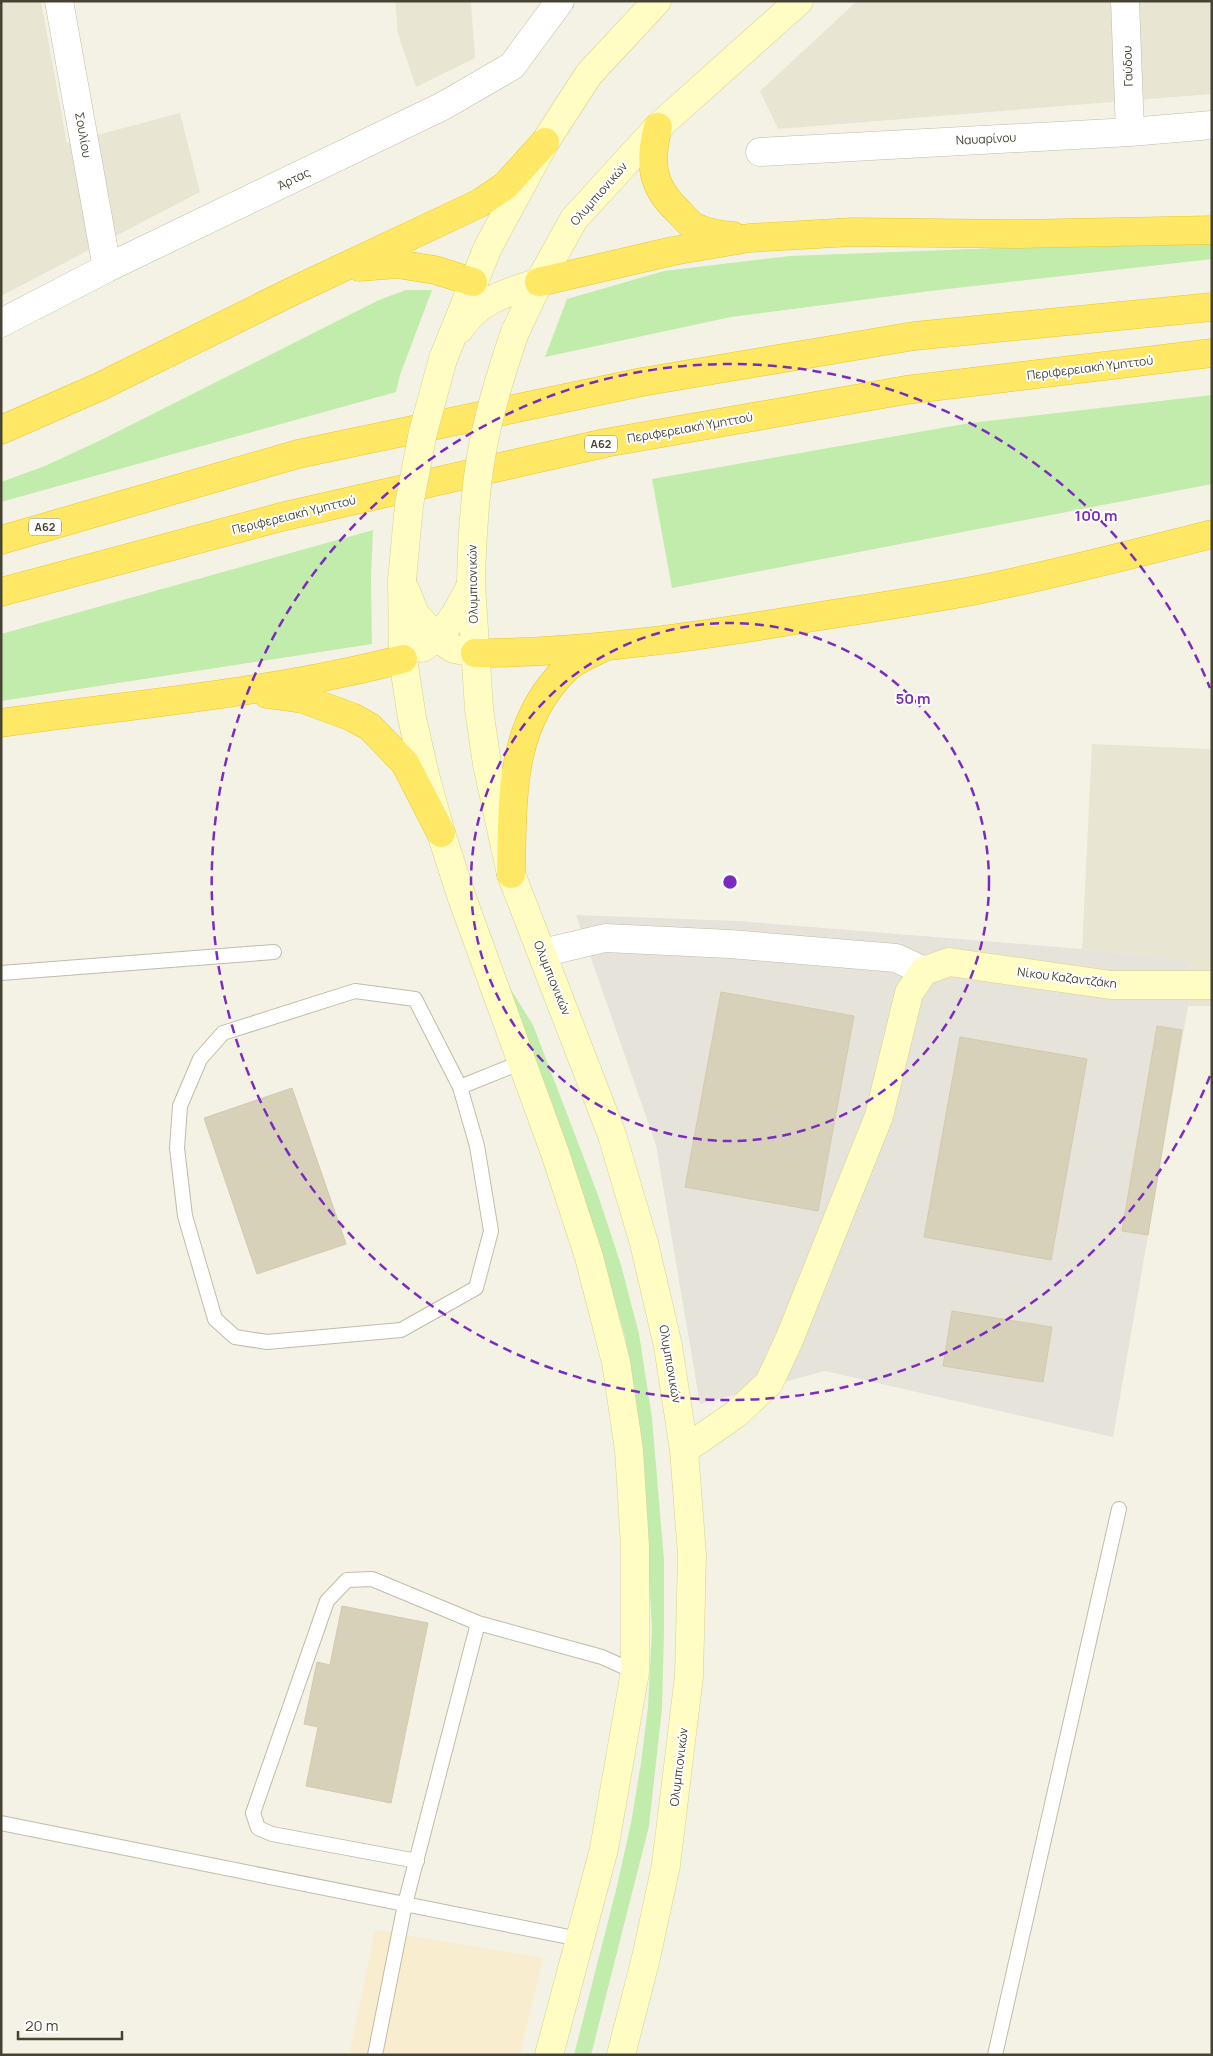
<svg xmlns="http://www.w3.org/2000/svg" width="1213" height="2056" font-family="Manrope,sans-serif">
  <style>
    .residential { fill: #e8e6d3 }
    .commercial { fill: #f8eecf }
    .industrial { fill: #e6e3da }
    .green { fill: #c2ecab }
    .building { fill: #d7d1ba; stroke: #d2caac }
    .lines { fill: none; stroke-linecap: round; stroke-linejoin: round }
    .lane-casing { stroke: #c0bca7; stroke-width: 16 }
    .street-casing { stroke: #c0bca7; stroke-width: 29 }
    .secondary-casing { stroke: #d7d291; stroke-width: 29 }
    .highway-casing { stroke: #e9c62a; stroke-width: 29 }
    .lane { stroke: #fff; stroke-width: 14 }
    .street { stroke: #fff; stroke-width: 28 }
    .secondary { stroke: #fffcc4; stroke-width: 28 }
    .highway { stroke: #ffe865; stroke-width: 28 }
    .secondary-bridge-casing { stroke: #d7d291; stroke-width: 29; stroke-linecap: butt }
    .secondary-bridge { stroke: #fffcc4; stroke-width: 28 }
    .ring { fill: none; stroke: #7b2cbf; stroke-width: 2.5; stroke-dasharray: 9 6 }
    .labels { text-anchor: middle; stroke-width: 4; stroke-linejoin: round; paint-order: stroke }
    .shield { fill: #fff; stroke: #7e7b71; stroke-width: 1 }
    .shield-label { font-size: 11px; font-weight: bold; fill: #474334 }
    .street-label { font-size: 12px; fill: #474334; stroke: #fff }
    .centre { fill: #7b2cbf; stroke: #fff; stroke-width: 2.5 }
    .ring-label { font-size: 15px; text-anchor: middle; font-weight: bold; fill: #7b2cbf; stroke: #fff; stroke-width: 4; stroke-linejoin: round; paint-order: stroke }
  </style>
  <rect width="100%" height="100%" fill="#f4f2e5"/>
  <path class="residential" d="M 1,1 L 41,1 L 67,143 L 180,113 L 200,192 L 1,296 Z
    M 395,1 L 471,1 L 475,58 L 416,87 L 398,34 Z
    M 857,1 L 1212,1 L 1212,94 L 778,129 L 760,91 Z
    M 1092,744 L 1212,749 L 1212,1006 L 1188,1006 L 1191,961 L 1082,949 Z"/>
  <path class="commercial" d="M 375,1930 L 543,1958 L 520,2055 L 349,2055 Z"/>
  <path class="industrial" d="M 576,915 L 739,921 L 1082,949 L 1191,961 L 1188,1006 L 1113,1437 L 825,1371 L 700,1404 L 656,1145 Z"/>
  <path class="green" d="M 1212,240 L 1212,259 L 930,291 L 731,317 L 545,357 L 567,299 L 664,271 L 790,256 Z
    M 406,290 L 432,290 L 400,375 L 396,392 L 1,502 L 1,482 L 45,466 L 101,440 L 379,300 Z
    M 1212,395 L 1212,484 L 672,588 L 652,479 L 970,423 Z
    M 373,530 L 371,578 L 372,644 L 1,701 L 1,634 Z
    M 500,972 L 533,1025 L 598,1195 L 621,1265 L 639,1334 L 652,1418 L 664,1560 L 664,1632 L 662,1708 L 649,1826 L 591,2055 L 574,2055 L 617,1886 L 631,1823 L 641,1763 L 648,1707 L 652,1630 L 644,1482 L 625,1337 L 606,1270 Z"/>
  <path class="building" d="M 721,992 L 854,1016 L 818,1211 L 685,1187 Z
    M 1157,1026 L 1182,1030 L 1148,1235 L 1122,1231 Z
    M 960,1037 L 1087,1059 L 1051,1260 L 924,1237 Z
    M 292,1088 L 346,1244 L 257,1274 L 204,1118 Z
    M 952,1311 L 1052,1327 L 1043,1382 L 943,1366 Z
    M 342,1606 L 428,1623 L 391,1803 L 306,1786 L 318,1727 L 304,1724 L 317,1662 L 330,1665 Z"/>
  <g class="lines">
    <g class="lane-casing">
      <path id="lane" d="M 1,973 L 274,952
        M 460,1087 L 477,1146 L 491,1231 L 476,1288 L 401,1330 L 267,1342 L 235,1337 L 215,1319 L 185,1216 L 177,1148 L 180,1106 L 200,1059 L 223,1033 L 355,991 L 415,999 L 460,1087 L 522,1062
        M 1,1823 L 579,1939
        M 417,1861 L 272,1834 L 258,1828 L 253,1813 L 327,1601 L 347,1580 L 372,1579 L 478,1623
        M 375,2055 L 405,1904 L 478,1623 L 602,1657 L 635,1672
        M 995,2055 L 1119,1509"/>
    </g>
    <g class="street-casing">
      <path id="street" d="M 59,1 L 107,268
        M 1125,1 L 1130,132
        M 760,152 L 1130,132 L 1212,125
        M 1,323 L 107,268 L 443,106 L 512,66 L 560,1
        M 542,953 L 605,938 L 730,944 L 896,958 L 924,971"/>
    </g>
    <g class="secondary-casing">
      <path id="secondary" d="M 460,329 C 477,300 509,292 539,282
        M 515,332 L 539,282 L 574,219 L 658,127 L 799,1
        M 443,359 L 488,247 L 545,142 L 589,74 L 657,1
        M 402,580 L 403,659 L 412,718 L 425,775 L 441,833 L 462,898 L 555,1153 L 589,1257 L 616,1362 L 629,1450 L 635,1546 L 635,1672 L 604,1849 L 549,2055
        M 471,583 L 479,709 L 487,764 L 511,874 L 612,1135 L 644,1243 L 668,1346 L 684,1450 L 692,1555 L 689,1676 L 666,1865 L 646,1958 L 621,2055
        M 406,591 L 415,614 L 437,638 L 454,649 L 475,653
        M 422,648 C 448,632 457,612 471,585
        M 684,1450 L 736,1414 L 769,1383 L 789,1340 L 879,1116 L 909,993 L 924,971 L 949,962 L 1111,985 L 1212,985"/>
    </g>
    <g class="highway-casing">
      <path id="highway" d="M 658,127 C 649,162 651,186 678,211 C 683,216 689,224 695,227 C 706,233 721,235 733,236
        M 359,267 L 397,264 L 435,270 L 473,282
        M 539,282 L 673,251 L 749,238 L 853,232 L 1017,234 L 1212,230
        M 1,430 L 99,387 L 293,291 L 480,203 L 505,186 L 545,142
        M 1,540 L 298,454 L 642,382 L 914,336 L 1212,307
        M 1,592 L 281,517 L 605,443 L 906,390 L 1212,353
        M 475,653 C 589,653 708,635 820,616 C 872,608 925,600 977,590 C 1056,574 1134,554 1212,534
        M 267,694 L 303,699 L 352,717 L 370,727 L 405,763 L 441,833
        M 1,723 C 135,704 272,693 403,659
        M 511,874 C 513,801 508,725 566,669 C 575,660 591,654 602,648"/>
    </g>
    <use href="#lane" class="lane"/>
    <use href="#street" class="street"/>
    <use href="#secondary" class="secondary"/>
    <use href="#highway" class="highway"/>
    <g class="secondary-bridge-casing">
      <path id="secondary-bridge" d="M 402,580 L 409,505 L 423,432 L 443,359
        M 471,583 C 472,541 474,499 481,457 C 488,414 501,373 515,332"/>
    </g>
    <use href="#secondary-bridge" class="secondary-bridge"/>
  </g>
  <g class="ring">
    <circle cx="730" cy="882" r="259"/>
    <path d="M1210 1076A518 518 0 1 1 1210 688"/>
  </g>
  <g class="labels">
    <g class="shield">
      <rect x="585" y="435.5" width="32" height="17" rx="4"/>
      <rect x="29" y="518.5" width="32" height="17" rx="4"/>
    </g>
    <g class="shield-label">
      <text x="601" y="448">Α62</text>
      <text x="45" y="531">Α62</text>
    </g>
    <g class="street-label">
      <text transform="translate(1128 66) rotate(-92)" y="4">Γαύδου</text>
      <text transform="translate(83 135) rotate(80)" y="4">Σουλίου</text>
      <text transform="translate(986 139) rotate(-3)" y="4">Ναυαρίνου</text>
      <text transform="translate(294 179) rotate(-26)" y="4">Άρτας</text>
      <text transform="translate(599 194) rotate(-49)" y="4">Ολυμπιονικών</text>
      <text transform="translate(1090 368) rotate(-7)" y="4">Περιφερειακή Υμηττού</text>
      <text transform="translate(690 428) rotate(-10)" y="4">Περιφερειακή Υμηττού</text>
      <text transform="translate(294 515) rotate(-14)" y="4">Περιφερειακή Υμηττού</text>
      <text transform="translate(473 584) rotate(-91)" y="4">Ολυμπιονικών</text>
      <text transform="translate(552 978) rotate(68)" y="4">Ολυμπιονικών</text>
      <text transform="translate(1067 978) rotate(7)" y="4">Νίκου Καζαντζάκη</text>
      <text transform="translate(670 1364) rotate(80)" y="4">Ολυμπιονικών</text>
      <text transform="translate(679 1767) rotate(-83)" y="4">Ολυμπιονικών</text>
    </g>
  </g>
  <circle cx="730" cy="882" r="8" class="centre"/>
  <g class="ring-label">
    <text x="1096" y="521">100 m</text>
    <text x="913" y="704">50 m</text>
  </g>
  <rect width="1213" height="2056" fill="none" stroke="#474334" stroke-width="5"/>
  <path d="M18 2031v8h104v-8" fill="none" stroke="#474334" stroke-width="2.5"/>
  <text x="25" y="2031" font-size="15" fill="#474334" stroke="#ffffff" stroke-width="4" paint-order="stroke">20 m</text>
</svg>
